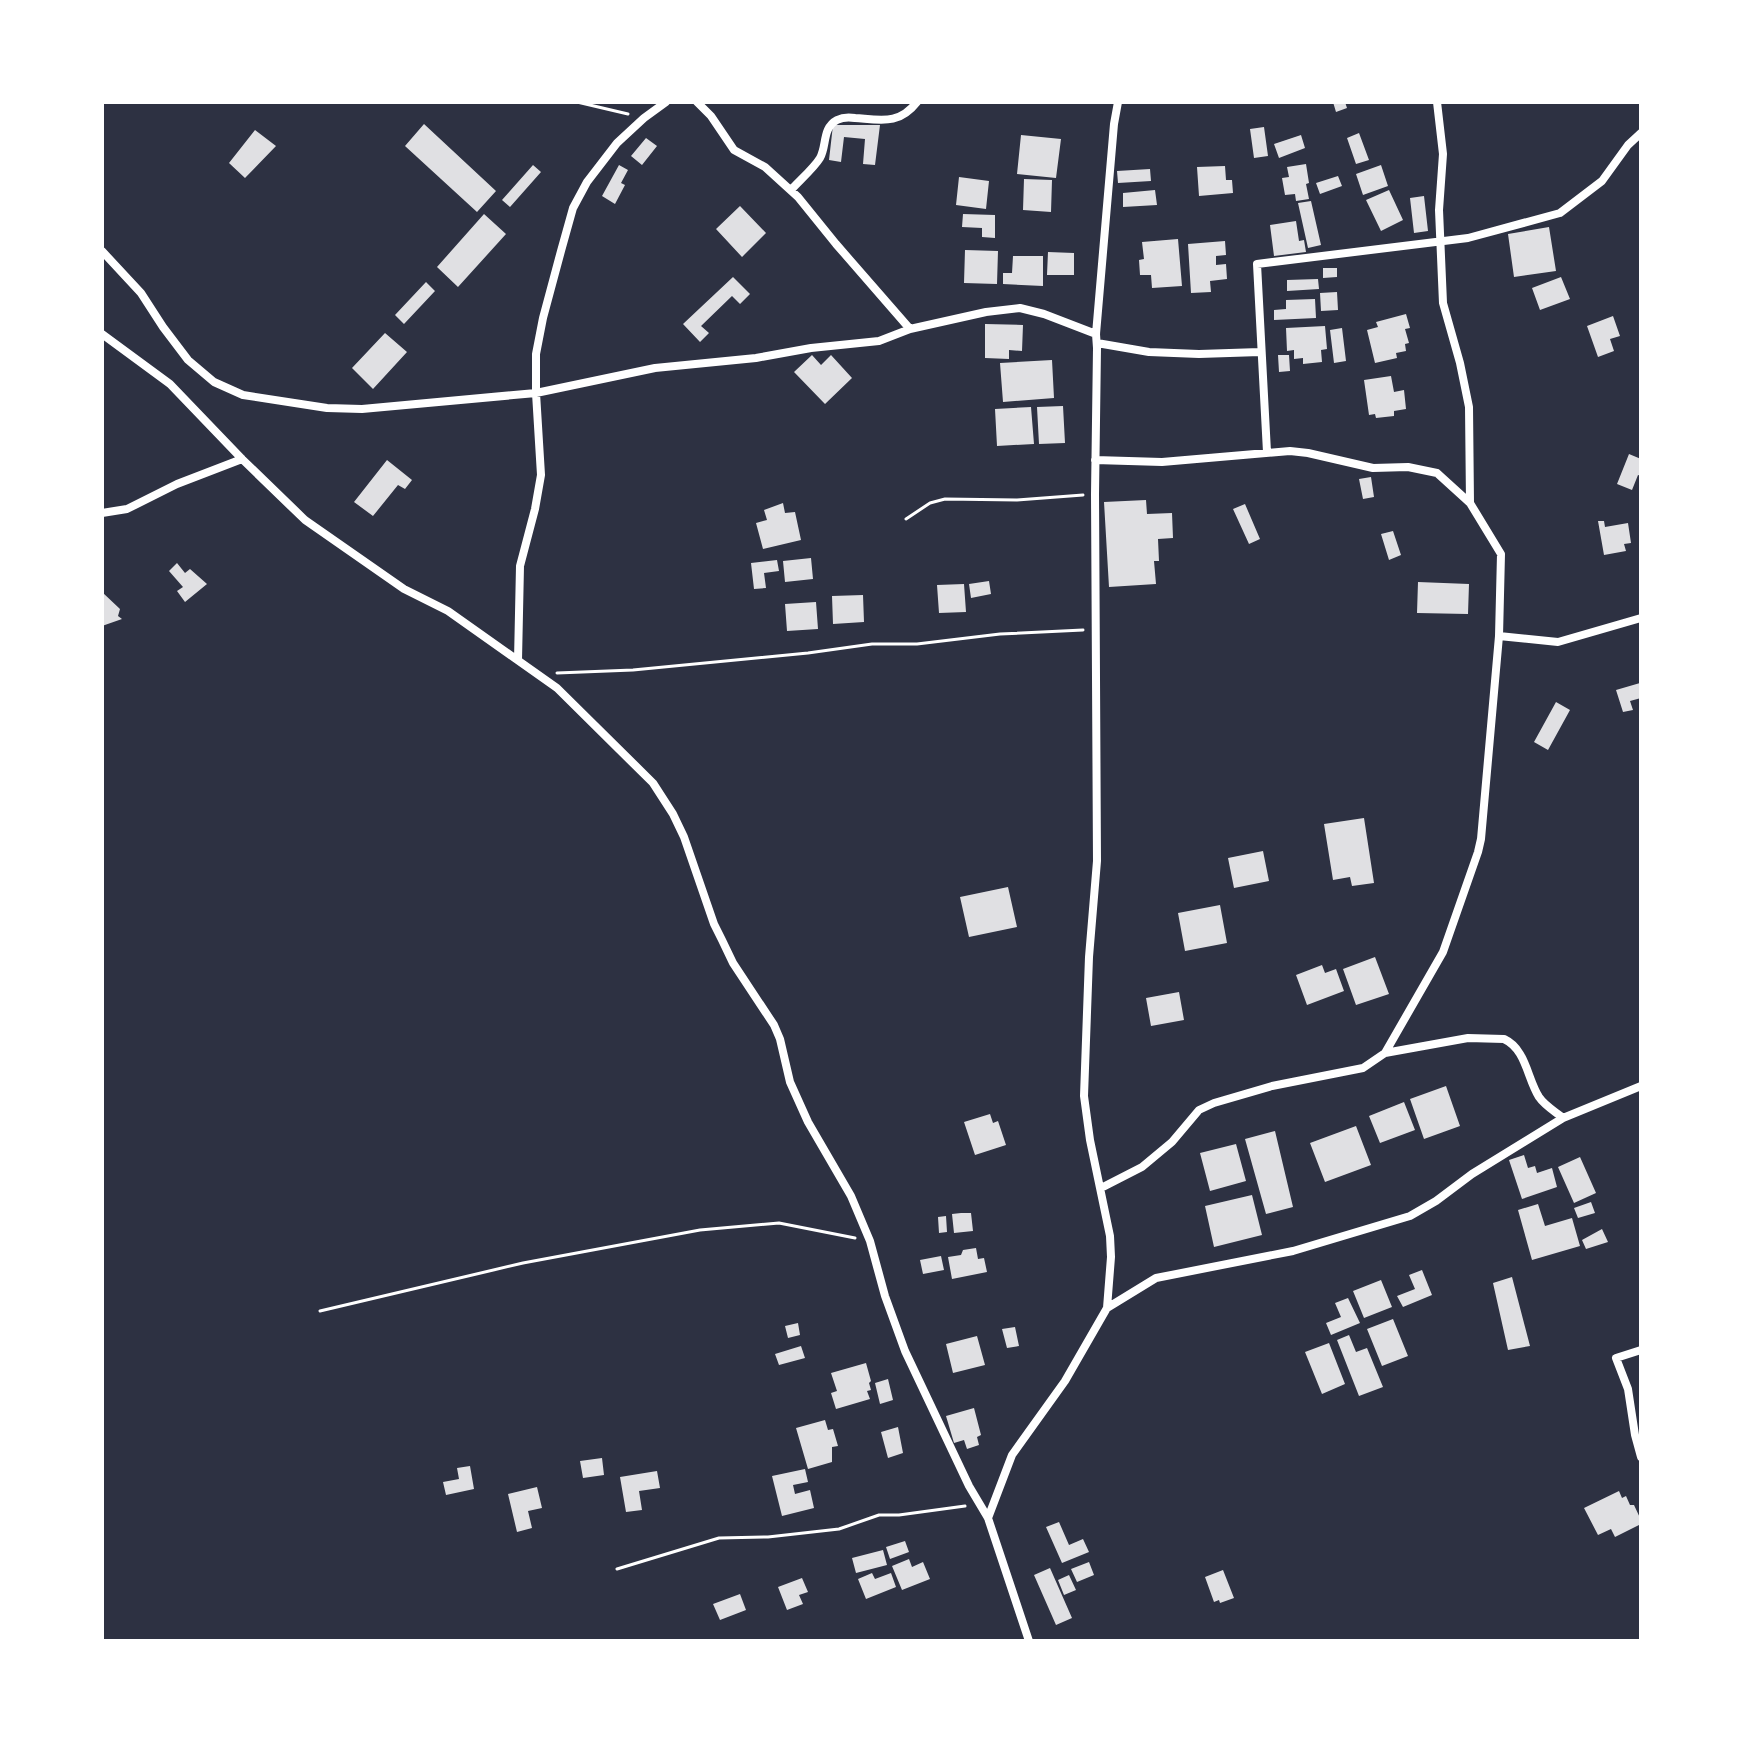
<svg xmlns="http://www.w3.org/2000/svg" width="1743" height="1743" font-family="Arial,sans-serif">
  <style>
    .building { fill: #e0e0e3 }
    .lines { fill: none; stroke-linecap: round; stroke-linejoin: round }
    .path { stroke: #fff; stroke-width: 3 }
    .minor { stroke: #fff; stroke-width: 8 }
  </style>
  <rect width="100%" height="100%" fill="#2d3142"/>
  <path class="building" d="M 1333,102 L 1345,102 L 1347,108 L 1336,112 Z
    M 424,124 L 496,191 L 477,212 L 405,146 Z
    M 833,125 L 880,125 L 875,165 L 863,164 L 865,139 L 844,137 L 841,162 L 829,160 Z
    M 1264,127 L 1268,156 L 1254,158 L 1250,129 Z
    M 255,130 L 276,146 L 245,178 L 229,163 Z
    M 1359,133 L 1369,160 L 1356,164 L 1347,138 Z
    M 1021,135 L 1061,139 L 1056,178 L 1017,174 Z
    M 1301,135 L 1305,148 L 1279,158 L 1274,144 Z
    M 646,138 L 657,146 L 642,165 L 631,156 Z
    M 1306,164 L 1309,183 L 1306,184 L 1309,199 L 1296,201 L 1295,194 L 1285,195 L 1282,178 L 1289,177 L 1287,167 Z
    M 533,165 L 541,172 L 510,207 L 502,200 Z
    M 619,165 L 628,170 L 621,183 L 625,185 L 615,204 L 602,196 Z
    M 1381,165 L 1388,186 L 1363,195 L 1356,174 Z
    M 1225,166 L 1226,180 L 1232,180 L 1233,193 L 1199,196 L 1197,167 Z
    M 1150,169 L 1151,181 L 1118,183 L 1117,171 Z
    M 1338,176 L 1342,186 L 1320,194 L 1316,183 Z
    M 959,177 L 989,181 L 986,209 L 956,205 Z
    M 1024,179 L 1052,180 L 1051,212 L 1023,210 Z
    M 1155,190 L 1157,205 L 1123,207 L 1123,193 Z
    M 1389,190 L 1403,220 L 1381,231 L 1366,200 Z
    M 1424,196 L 1428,231 L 1414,233 L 1410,198 Z
    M 1311,201 L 1321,245 L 1308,248 L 1298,203 Z
    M 740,206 L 766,233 L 742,257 L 716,229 Z
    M 484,214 L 506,234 L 458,287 L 437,267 Z
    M 963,214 L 995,215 L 995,238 L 982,237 L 982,228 L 962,227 Z
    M 1296,221 L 1299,241 L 1304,240 L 1306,252 L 1274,256 L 1270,225 Z
    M 1549,227 L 1556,271 L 1514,277 L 1508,234 Z
    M 1178,239 L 1182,286 L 1152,288 L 1151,275 L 1140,275 L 1139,260 L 1144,259 L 1142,242 Z
    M 1225,241 L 1226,255 L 1216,256 L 1216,265 L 1226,264 L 1227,279 L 1210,281 L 1211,292 L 1191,293 L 1188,244 Z
    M 965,250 L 998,251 L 997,284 L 964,283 Z
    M 1048,252 L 1074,253 L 1074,275 L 1047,275 Z
    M 1013,256 L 1043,256 L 1043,286 L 1003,284 L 1003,273 L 1012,273 Z
    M 1323,268 L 1337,268 L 1337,277 L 1323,278 Z
    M 733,277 L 750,294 L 740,304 L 732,296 L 701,326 L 709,333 L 700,342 L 683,324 Z
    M 1561,277 L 1570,299 L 1540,310 L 1532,288 Z
    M 1318,279 L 1319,289 L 1287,291 L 1287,280 Z
    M 426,282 L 435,291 L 404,324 L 395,315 Z
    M 1337,292 L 1338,310 L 1321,311 L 1320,293 Z
    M 1315,299 L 1316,318 L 1274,320 L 1274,310 L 1286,309 L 1286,300 Z
    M 1406,314 L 1410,328 L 1405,329 L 1409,343 L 1405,344 L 1406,351 L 1396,353 L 1397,358 L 1375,363 L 1367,330 L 1378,327 L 1376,322 Z
    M 1613,316 L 1620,336 L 1610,339 L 1614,351 L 1598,357 L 1587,326 Z
    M 985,324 L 1023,325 L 1022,351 L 1009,350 L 1009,359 L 985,358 Z
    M 1325,326 L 1327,349 L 1321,350 L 1322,362 L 1303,364 L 1303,358 L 1294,359 L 1294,350 L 1287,351 L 1286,328 Z
    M 1342,328 L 1346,361 L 1334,363 L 1330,330 Z
    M 385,333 L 407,352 L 373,389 L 352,368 Z
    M 812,355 L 821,365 L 831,355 L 852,378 L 825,404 L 794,372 Z
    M 1278,355 L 1289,355 L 1290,371 L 1279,372 Z
    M 1052,360 L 1054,398 L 1003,402 L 1000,363 Z
    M 1391,376 L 1394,392 L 1404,390 L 1406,409 L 1394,411 L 1394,416 L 1376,418 L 1375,414 L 1369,415 L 1364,380 Z
    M 1063,406 L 1065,443 L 1039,444 L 1037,407 Z
    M 1031,407 L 1034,444 L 997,446 L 995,409 Z
    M 1629,454 L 1641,459 L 1641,476 L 1638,475 L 1632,490 L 1617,484 Z
    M 387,460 L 412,480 L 405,489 L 398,485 L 373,516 L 354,502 Z
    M 1371,477 L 1374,497 L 1363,499 L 1359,479 Z
    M 1146,500 L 1147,514 L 1172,513 L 1173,538 L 1158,539 L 1159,561 L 1154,561 L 1156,584 L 1109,587 L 1104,502 Z
    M 783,503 L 785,513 L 795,512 L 801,540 L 763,549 L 756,523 L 767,520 L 764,510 Z
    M 1245,504 L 1260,539 L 1249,544 L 1233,509 Z
    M 1598,521 L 1604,521 L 1605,527 L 1628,523 L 1631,543 L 1624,544 L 1626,551 L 1604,555 Z
    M 1393,531 L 1401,555 L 1389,560 L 1381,534 Z
    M 811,558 L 813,579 L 785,582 L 783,561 Z
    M 777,560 L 779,571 L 764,573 L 766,588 L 754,589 L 751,563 Z
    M 177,563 L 185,573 L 190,569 L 207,584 L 185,602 L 177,591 L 183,587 L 169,571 Z
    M 989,581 L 991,594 L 971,598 L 969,584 Z
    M 1418,582 L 1469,584 L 1468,614 L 1417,613 Z
    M 964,584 L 966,612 L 939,613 L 937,585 Z
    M 102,592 L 120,609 L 118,616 L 122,619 L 102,626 Z
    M 863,595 L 864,622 L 833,624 L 832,596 Z
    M 816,602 L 818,629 L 787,631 L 785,604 Z
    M 1640,683 L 1641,698 L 1630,701 L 1633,710 L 1623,712 L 1616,690 Z
    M 1556,702 L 1570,710 L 1548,750 L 1534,742 Z
    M 1364,818 L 1374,883 L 1352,886 L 1350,877 L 1333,880 L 1324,824 Z
    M 1263,851 L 1269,881 L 1234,888 L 1228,858 Z
    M 1008,887 L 1017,927 L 969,937 L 960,897 Z
    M 1220,905 L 1227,943 L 1185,951 L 1178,913 Z
    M 1375,957 L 1389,994 L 1356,1005 L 1343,969 Z
    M 1322,965 L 1325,973 L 1336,969 L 1344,991 L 1307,1005 L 1296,975 Z
    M 1179,992 L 1184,1020 L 1151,1026 L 1146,998 Z
    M 1446,1086 L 1460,1126 L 1424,1139 L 1410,1099 Z
    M 1404,1102 L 1415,1130 L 1380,1143 L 1369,1116 Z
    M 990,1114 L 993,1123 L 998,1121 L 1006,1145 L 975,1155 L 964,1122 Z
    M 1356,1126 L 1371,1165 L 1325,1182 L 1310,1143 Z
    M 1275,1131 L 1293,1207 L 1266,1214 L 1245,1139 Z
    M 1236,1144 L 1246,1181 L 1210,1191 L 1200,1153 Z
    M 1524,1155 L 1528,1168 L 1535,1166 L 1537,1173 L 1552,1168 L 1557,1187 L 1522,1199 L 1509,1160 Z
    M 1580,1157 L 1596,1193 L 1574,1203 L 1558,1167 Z
    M 1252,1195 L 1262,1235 L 1214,1247 L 1205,1206 Z
    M 1591,1202 L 1595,1213 L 1578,1218 L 1574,1208 Z
    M 1538,1204 L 1545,1226 L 1572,1218 L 1580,1246 L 1532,1260 L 1518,1210 Z
    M 961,1213 L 971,1213 L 973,1231 L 954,1233 L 952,1214 Z
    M 946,1216 L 947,1232 L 939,1233 L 938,1217 Z
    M 1602,1229 L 1608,1242 L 1586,1249 L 1582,1240 Z
    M 976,1248 L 978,1259 L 984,1258 L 987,1272 L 952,1279 L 948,1257 L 961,1255 L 963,1250 Z
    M 941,1256 L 944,1270 L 923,1274 L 920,1260 Z
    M 1422,1270 L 1432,1295 L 1403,1307 L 1397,1296 L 1415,1289 L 1409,1275 Z
    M 1512,1277 L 1530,1346 L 1508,1350 L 1493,1283 Z
    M 1381,1280 L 1392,1307 L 1364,1318 L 1353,1291 Z
    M 1348,1298 L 1360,1323 L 1331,1335 L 1326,1323 L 1341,1317 L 1335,1303 Z
    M 1393,1319 L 1408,1356 L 1382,1366 L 1367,1329 Z
    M 798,1323 L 800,1335 L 788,1338 L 785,1326 Z
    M 1015,1327 L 1019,1346 L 1007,1348 L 1002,1329 Z
    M 1349,1335 L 1356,1352 L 1367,1348 L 1383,1387 L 1359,1396 L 1337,1340 Z
    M 977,1336 L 985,1365 L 953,1373 L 946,1344 Z
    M 1329,1343 L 1345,1384 L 1322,1394 L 1305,1352 Z
    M 801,1346 L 805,1358 L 779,1365 L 775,1354 Z
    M 866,1363 L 871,1381 L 869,1383 L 871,1390 L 867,1391 L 870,1399 L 836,1409 L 831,1393 L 837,1391 L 831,1373 Z
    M 888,1379 L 893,1400 L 880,1404 L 875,1383 Z
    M 974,1408 L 981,1435 L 977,1437 L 979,1445 L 967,1449 L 964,1440 L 954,1443 L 946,1416 Z
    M 825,1420 L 828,1430 L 833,1429 L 838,1446 L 832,1447 L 832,1462 L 808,1469 L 796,1428 Z
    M 898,1427 L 903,1453 L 888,1458 L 881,1432 Z
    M 602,1458 L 604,1475 L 583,1478 L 580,1461 Z
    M 470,1466 L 474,1489 L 446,1495 L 443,1482 L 459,1479 L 457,1468 Z
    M 805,1469 L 808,1482 L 793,1485 L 795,1494 L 810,1490 L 814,1508 L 782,1516 L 772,1476 Z
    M 657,1471 L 660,1488 L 639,1491 L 642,1510 L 626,1512 L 620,1477 Z
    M 537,1487 L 542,1508 L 528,1511 L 532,1528 L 517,1532 L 508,1494 Z
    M 1619,1491 L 1622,1498 L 1626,1496 L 1630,1505 L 1634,1505 L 1641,1520 L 1641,1524 L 1615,1537 L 1611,1529 L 1598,1535 L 1584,1508 Z
    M 1059,1522 L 1069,1545 L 1083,1539 L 1089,1552 L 1062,1563 L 1046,1527 Z
    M 905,1541 L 909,1552 L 890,1559 L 886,1547 Z
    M 883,1550 L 887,1565 L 856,1573 L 852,1558 Z
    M 909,1559 L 912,1567 L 923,1562 L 930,1579 L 902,1590 L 892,1566 Z
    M 1089,1562 L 1094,1575 L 1077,1582 L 1071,1569 Z
    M 1050,1568 L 1072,1618 L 1056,1625 L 1034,1575 Z
    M 1223,1570 L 1234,1598 L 1220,1603 L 1219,1600 L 1214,1602 L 1205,1577 Z
    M 872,1573 L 875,1579 L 891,1573 L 896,1587 L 866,1599 L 858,1579 Z
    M 1069,1575 L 1076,1590 L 1064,1595 L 1058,1580 Z
    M 802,1578 L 808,1592 L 799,1595 L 803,1604 L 787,1610 L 778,1587 Z
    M 740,1594 L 746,1610 L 720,1620 L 713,1604 Z"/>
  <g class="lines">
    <path class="path" d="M 577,102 L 628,114
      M 906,519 L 930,503 L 945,499 L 1017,500 L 1083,495
      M 557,673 L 633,670 L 808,653 L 872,644 L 917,644 L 1000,634 L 1083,630
      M 320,1311 L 523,1263 L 700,1230 L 779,1223 L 855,1238
      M 617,1569 L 719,1538 L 768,1537 L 839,1529 L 879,1515 L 899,1515 L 965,1506"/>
    <path class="minor" d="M 697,102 L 711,116 L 734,150 L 765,167 L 798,197 L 836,244 L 910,329
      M 1437,102 L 1443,154 L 1439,210 L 1443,303 L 1460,363 L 1469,407 L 1470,503
      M 791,190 C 799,181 814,168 820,158 C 827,146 822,128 837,120 C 843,117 849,117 855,118 C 882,120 899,125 917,102
      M 102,251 L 141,293 L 163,327 L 188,360 L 214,382 L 243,395 L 327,408 L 362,409 L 536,393 L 655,368 L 756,358 L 811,348 L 879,341 L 910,329 L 986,312 L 1020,308 L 1044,314 L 1096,334
      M 102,334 L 170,384 L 242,459 L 305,520 L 404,589 L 448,611 L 557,688 L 653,783 L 673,814 L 684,837 L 714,924 L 722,940 L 733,963 L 774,1025 L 780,1039 L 790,1082 L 808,1122 L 851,1196 L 870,1241 L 885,1296 L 905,1351 L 969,1486 L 988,1518 L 1029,1641
      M 1097,343 L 1149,352 L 1199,354 L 1260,352
      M 1267,452 L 1257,264 L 1468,238 L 1560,213 L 1602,181 L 1628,145 L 1641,133
      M 1095,460 L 1162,462 L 1290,451 L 1308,453 L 1373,468 L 1408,467 L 1437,473 L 1470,503 L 1501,554 L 1499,636
      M 102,513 L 127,509 L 177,484 L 242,459
      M 518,660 L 520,566 L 535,509 L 541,475 L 536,393 L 536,354 L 543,318 L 561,251 L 573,208 L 587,182 L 617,143 L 644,118 L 666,102
      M 1385,1053 L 1468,1038 L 1504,1039 C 1526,1049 1527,1078 1539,1097 C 1545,1106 1556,1112 1563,1118
      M 1101,1188 L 1142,1167 L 1172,1142 L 1199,1110 L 1214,1103 L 1272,1086 L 1363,1068 L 1385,1053 L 1443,952 L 1478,852 L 1481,839 L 1499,636 L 1558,642 L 1641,618
      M 1107,1308 L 1111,1257 L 1110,1236 L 1090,1140 L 1084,1096 L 1089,957 L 1097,861 L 1095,494 L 1097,348 L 1096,334 L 1114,124 L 1118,102
      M 1641,1350 L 1616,1358 L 1628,1389 L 1635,1435 L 1641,1457
      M 988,1518 L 1012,1455 L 1065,1381 L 1107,1308 L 1156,1278 L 1293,1251 L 1410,1216 L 1436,1201 L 1472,1174 L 1563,1118 L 1641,1086"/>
  </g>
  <rect width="1743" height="1743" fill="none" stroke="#ffffff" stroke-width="208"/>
</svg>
